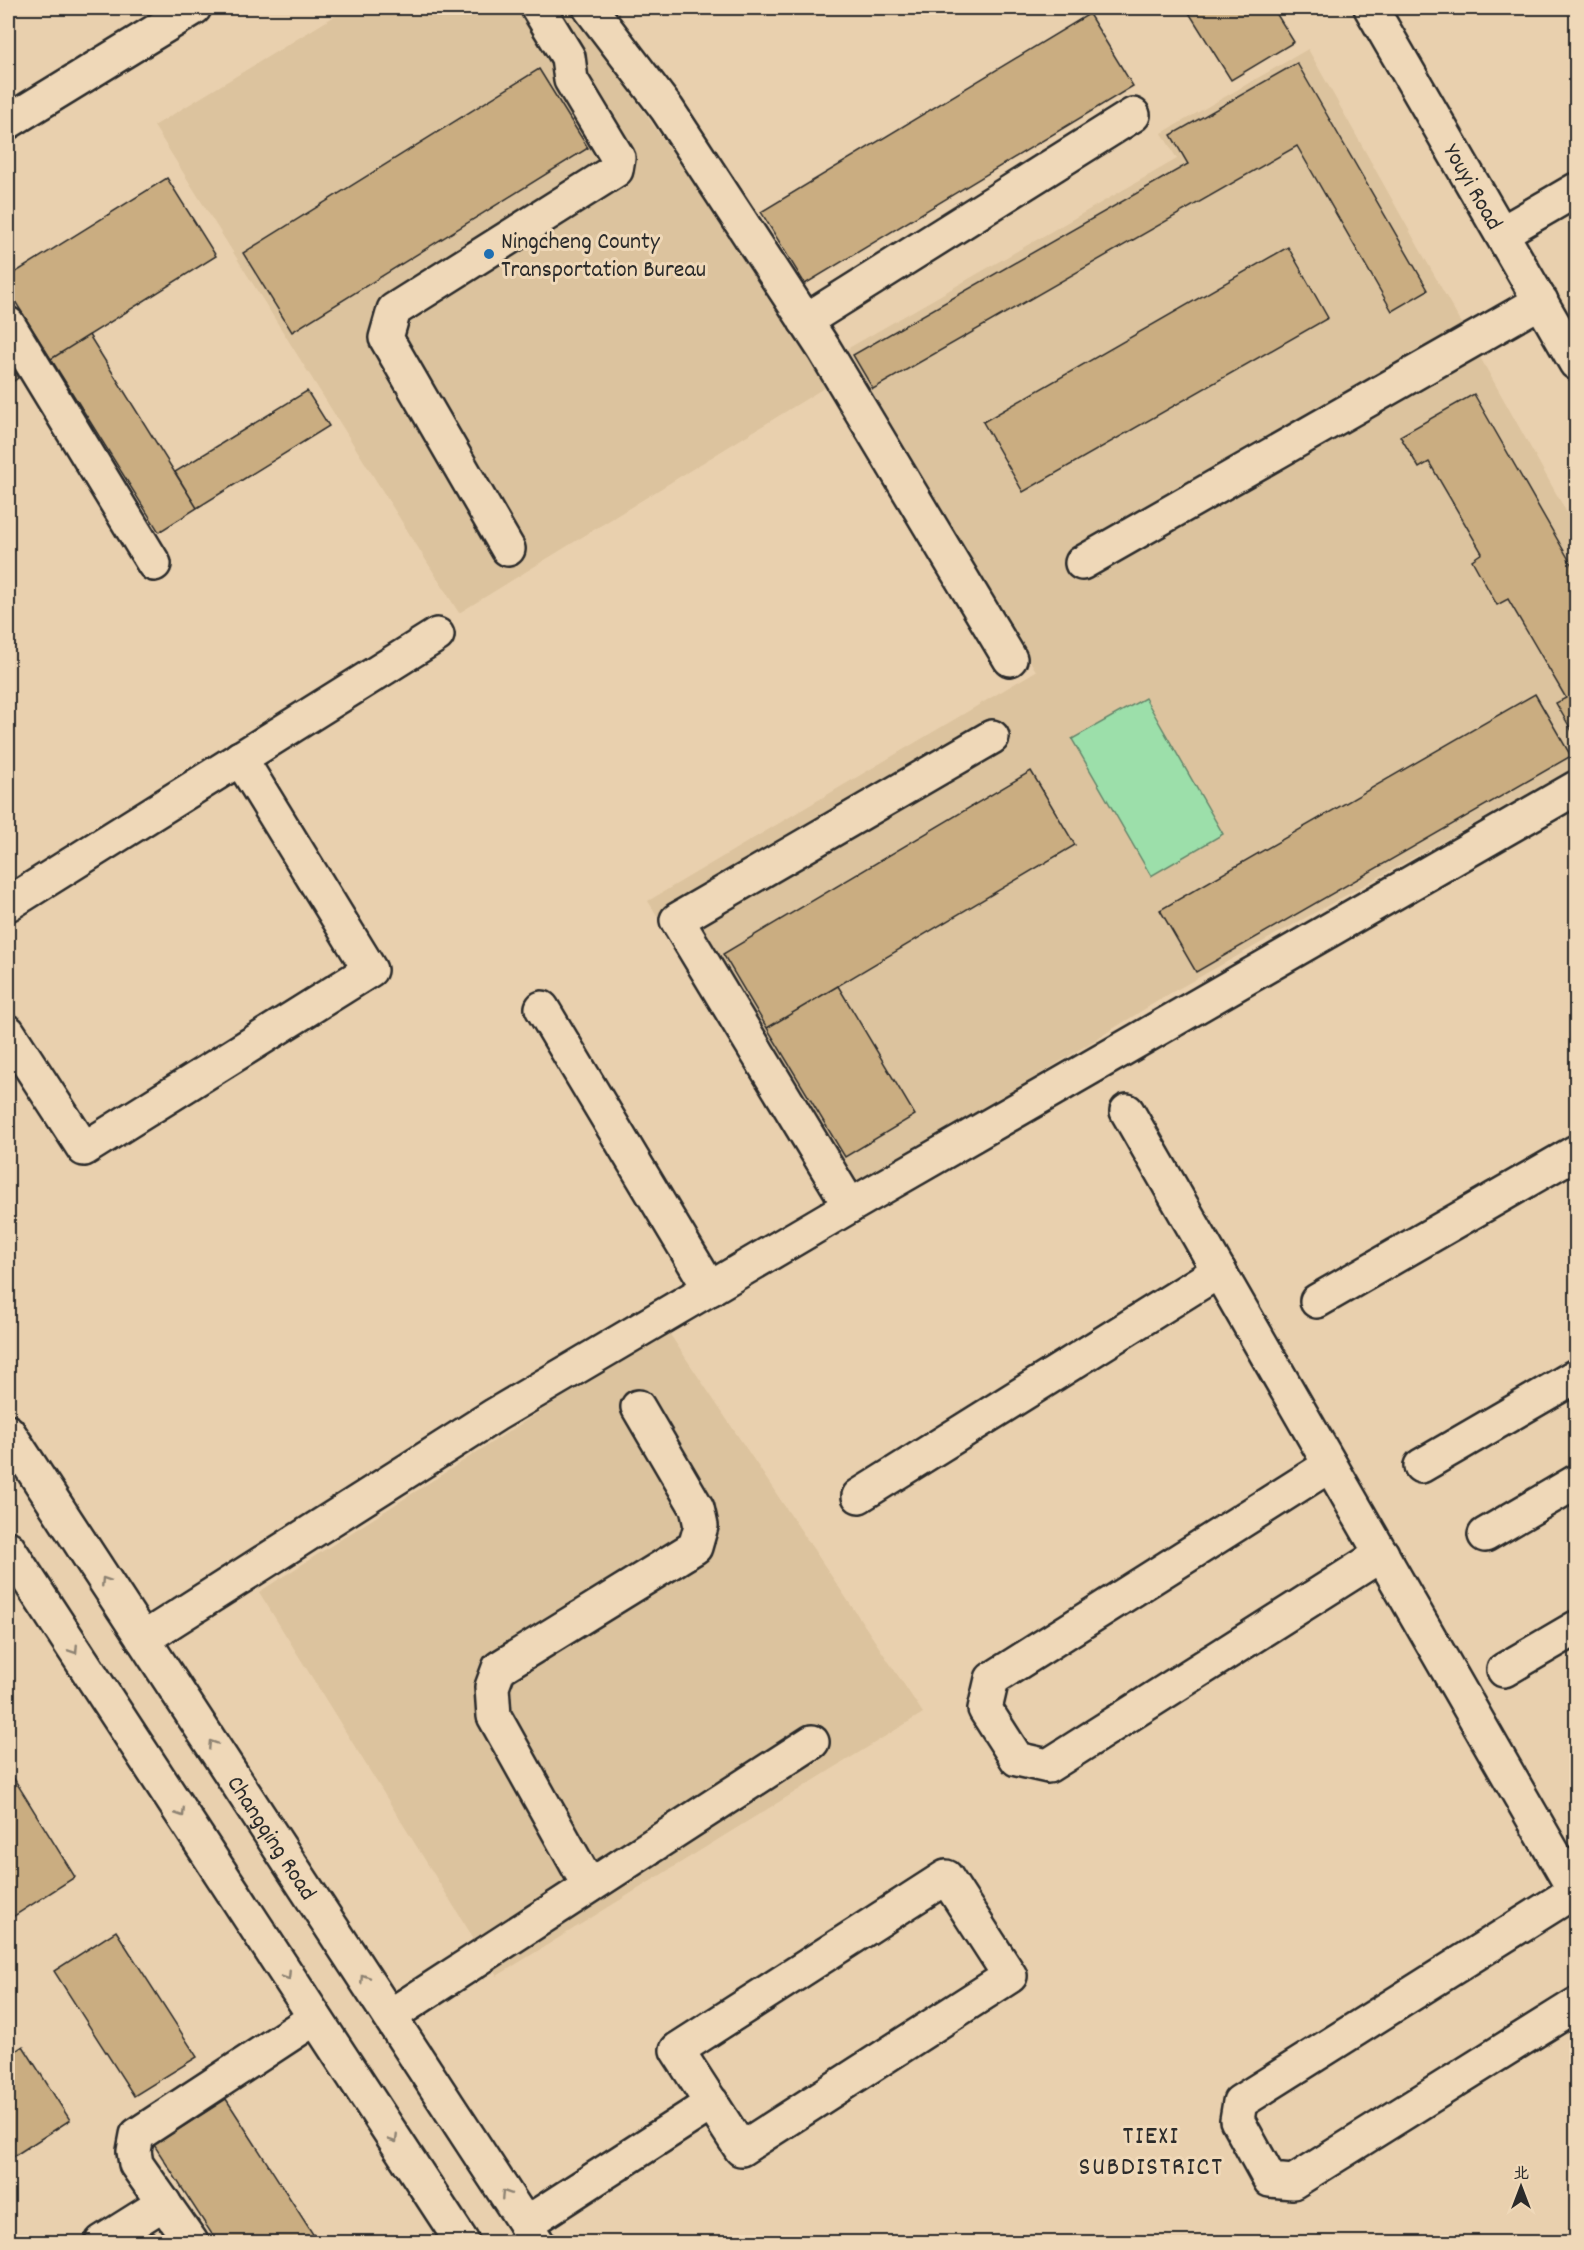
<svg xmlns="http://www.w3.org/2000/svg" width="1584" height="2250" font-family="Dekko,'LXGW WenKai TC',sans-serif">
  <style>
    .built { fill: #dcc39e }
    .green { fill: #9cdfaa; stroke: #64856a; stroke-width: 1.5 }
    .building { fill: #caad81; stroke: #2b2b2b; stroke-width: 1.5 }
    .lines { fill: none; stroke-linecap: round; stroke-linejoin: round }
    .minor-casing { stroke: #2b2b2b; stroke-width: 38 }
    .major-casing { stroke: #2b2b2b; stroke-width: 38 }
    .minor { stroke: #efd8b8; stroke-width: 33 }
    .major { stroke: #efd8b8; stroke-width: 33 }
    .oneway { stroke: #8d8272 }
    .poi-dot { fill: #1f6fb2; stroke: #efd8b8; stroke-width: 2 }
    .labels { text-anchor: middle; stroke-width: 6; stroke-linejoin: round; paint-order: stroke }
    .street-label { font-size: 24px; fill: #2b2b2b; stroke: #efd8b8 }
    .poi-label { font-size: 24px; fill: #2b2b2b; stroke: #efd8b8; text-anchor: start }
    .quarter-label { font-size: 27px; letter-spacing: 1.5px; fill: #2b2b2b; stroke: #efd8b8 }
  </style>
  <rect width="100%" height="100%" fill="#e9d0ae"/>
  <filter id="ink" filterUnits="userSpaceOnUse"><feTurbulence type="fractalNoise" baseFrequency=".0167" numOctaves="2"/><feDisplacementMap in="SourceGraphic" scale="12" xChannelSelector="R" yChannelSelector="G"/><feConvolveMatrix kernelMatrix="1 2 1 2 8 2 1 2 1" color-interpolation-filters="sRGB"/></filter>
  <g filter="url(#ink)">
    <path class="built" d="M 348,8 L 572,8 L 832,383 L 459,613 L 154,126 Z
      M 1308,49 L 1576,529 L 1576,767 L 1169,994 L 835,1201 L 648,901 L 1036,671 L 847,349 L 1177,159 L 1162,133 Z
      M 667,1330 L 923,1713 L 497,1976 L 259,1592 Z"/>
    <path class="green" d="M 1145,698 L 1223,834 L 1151,876 L 1072,739 Z"/>
    <path class="building" d="M 1186,8 L 1273,8 L 1294,42 L 1231,80 Z
      M 1089,14 L 1133,86 L 805,284 L 761,212 Z
      M 1297,63 L 1428,290 L 1392,311 L 1297,146 L 873,389 L 853,355 L 1188,164 L 1171,135 Z
      M 539,69 L 588,148 L 292,332 L 243,253 Z
      M 167,178 L 216,256 L 51,359 L 8,290 L 8,277 Z
      M 1288,247 L 1328,318 L 1023,492 L 983,422 Z
      M 89,335 L 197,508 L 159,532 L 51,359 Z
      M 8,362 L 18,378 L 8,385 Z
      M 307,391 L 329,426 L 197,508 L 175,472 Z
      M 1474,394 L 1576,572 L 1576,728 L 1572,731 L 1556,703 L 1566,698 L 1508,599 L 1497,605 L 1472,560 L 1482,553 L 1429,462 L 1419,468 L 1400,436 Z
      M 1535,694 L 1571,756 L 1196,972 L 1160,910 Z
      M 1031,771 L 1075,845 L 767,1028 L 723,954 Z
      M 838,986 L 915,1115 L 845,1157 L 767,1028 Z
      M 8,1769 L 75,1877 L 8,1920 Z
      M 116,1931 L 197,2057 L 134,2096 L 54,1971 Z
      M 23,2046 L 70,2120 L 8,2160 L 8,2056 Z
      M 226,2099 L 318,2242 L 217,2242 L 154,2145 Z"/>
    <g class="lines">
      <g class="minor-casing">
        <g id="minor">
          <path d="M 590,8 L 667,109 L 824,349 L 1010,659"/>
          <path id="s1" d="M 1371,8 L 1576,363"/>
          <path d="M 1502,233 L 1576,190"/>
          <path d="M 805,321 L 1133,115"/>
          <path d="M 8,324 L 154,564"/>
          <path d="M 508,549 L 386,338 L 394,310 L 616,170 L 618,158 L 571,80 L 568,57 L 538,8"/>
          <path d="M 1082,563 L 1541,301"/>
          <path d="M 8,904 L 437,635"/>
          <path d="M 542,1008 L 710,1289"/>
          <path d="M 8,1032 L 84,1149 L 370,970 L 240,758"/>
          <path d="M 1127,1111 L 1576,1893"/>
          <path d="M 850,1206 L 677,920 L 992,737"/>
          <path d="M 1317,1301 L 1576,1152"/>
          <path d="M 1330,1465 L 992,1679 L 985,1709 L 1017,1759 L 1048,1766 L 1382,1554"/>
          <path d="M 1421,1466 L 1576,1376"/>
          <path d="M 859,1496 L 1219,1271"/>
          <path d="M 1485,1535 L 1576,1482"/>
          <path d="M 143,1639 L 495,1415 L 850,1206 L 1576,788"/>
          <path d="M 1504,1670 L 1576,1628"/>
          <path d="M 946,1877 L 1010,1976 L 741,2149 L 677,2050 Z"/>
          <path d="M 589,1886 L 494,1716 L 492,1687 L 499,1668 L 695,1547 L 701,1526 L 697,1508 L 638,1407"/>
          <path d="M 1575,1891 L 1240,2102 L 1237,2120 L 1270,2180 L 1293,2182 L 1576,2005"/>
          <path d="M 390,2016 L 812,1742"/>
          <path d="M 525,2224 L 712,2103"/>
          <path d="M 102,2242 L 164,2203"/>
          <path d="M 191,2242 L 136,2164 L 134,2151 L 137,2135 L 315,2018"/>
        </g>
      </g>
      <g class="major-casing">
        <g id="major">
          <path d="M 8,122 L 194,8"/>
          <path id="s2" d="M 8,1432 L 537,2242"/>
          <path d="M 8,1548 L 462,2242"/>
        </g>
      </g>
      <use href="#minor" class="minor"/>
      <use href="#major" class="major"/>
    </g>
    <defs><path id="oneway-chevron" d="M-2-3.5L2.5 0L-2 3.5" fill="none" stroke-width="1.6" stroke-linecap="round" stroke-linejoin="round" transform="scale(1.5)"/></defs>
    <g class="oneway">
      <use href="#oneway-chevron" transform="translate(105 1581) rotate(-123)"/>
      <use href="#oneway-chevron" transform="translate(74 1650) rotate(57)"/>
      <use href="#oneway-chevron" transform="translate(212 1744) rotate(-123)"/>
      <use href="#oneway-chevron" transform="translate(181 1813) rotate(57)"/>
      <use href="#oneway-chevron" transform="translate(287 1976) rotate(57)"/>
      <use href="#oneway-chevron" transform="translate(364 1978) rotate(-123)"/>
      <use href="#oneway-chevron" transform="translate(394 2139) rotate(57)"/>
      <use href="#oneway-chevron" transform="translate(505 2194) rotate(-123)"/>
    </g>
  </g>
  <circle class="poi-dot" cx="489" cy="254" r="6"/>
  <g class="labels">
    <g class="street-label">
      <text dy="8" stroke="none"><textPath href="#s1" startOffset="206">Youyi Road</textPath></text>
      <text dy="8" stroke="none"><textPath href="#s2" startOffset="484">Changqing Road</textPath></text>
    </g>
    <g class="poi-label">
      <text x="501" y="248">Ningcheng County<tspan x="501" dy="28">Transportation Bureau</tspan></text>
    </g>
    <g class="quarter-label">
      <text x="1151" y="2143">TIEXI<tspan x="1151" dy="31">SUBDISTRICT</tspan></text>
    </g>
  </g>
  <rect width="1584" height="2250" fill="none" stroke="#efd8b8" stroke-width="30"/>
  <rect x="15" y="15" width="1554" height="2220" fill="none" stroke="#2b2b2b" stroke-width="2" filter="url(#ink)"/>
  <g transform="translate(1521 2187)" stroke="#efd8b8" stroke-width="4.5" paint-order="stroke">
  <path d="M0-4.5L10 22L0 15L-10 22Z" fill="#2b2b2b"/>
  <text y="-9" font-size="16" font-weight="bold" text-anchor="middle" fill="#2b2b2b">北</text>
  </g>
</svg>
